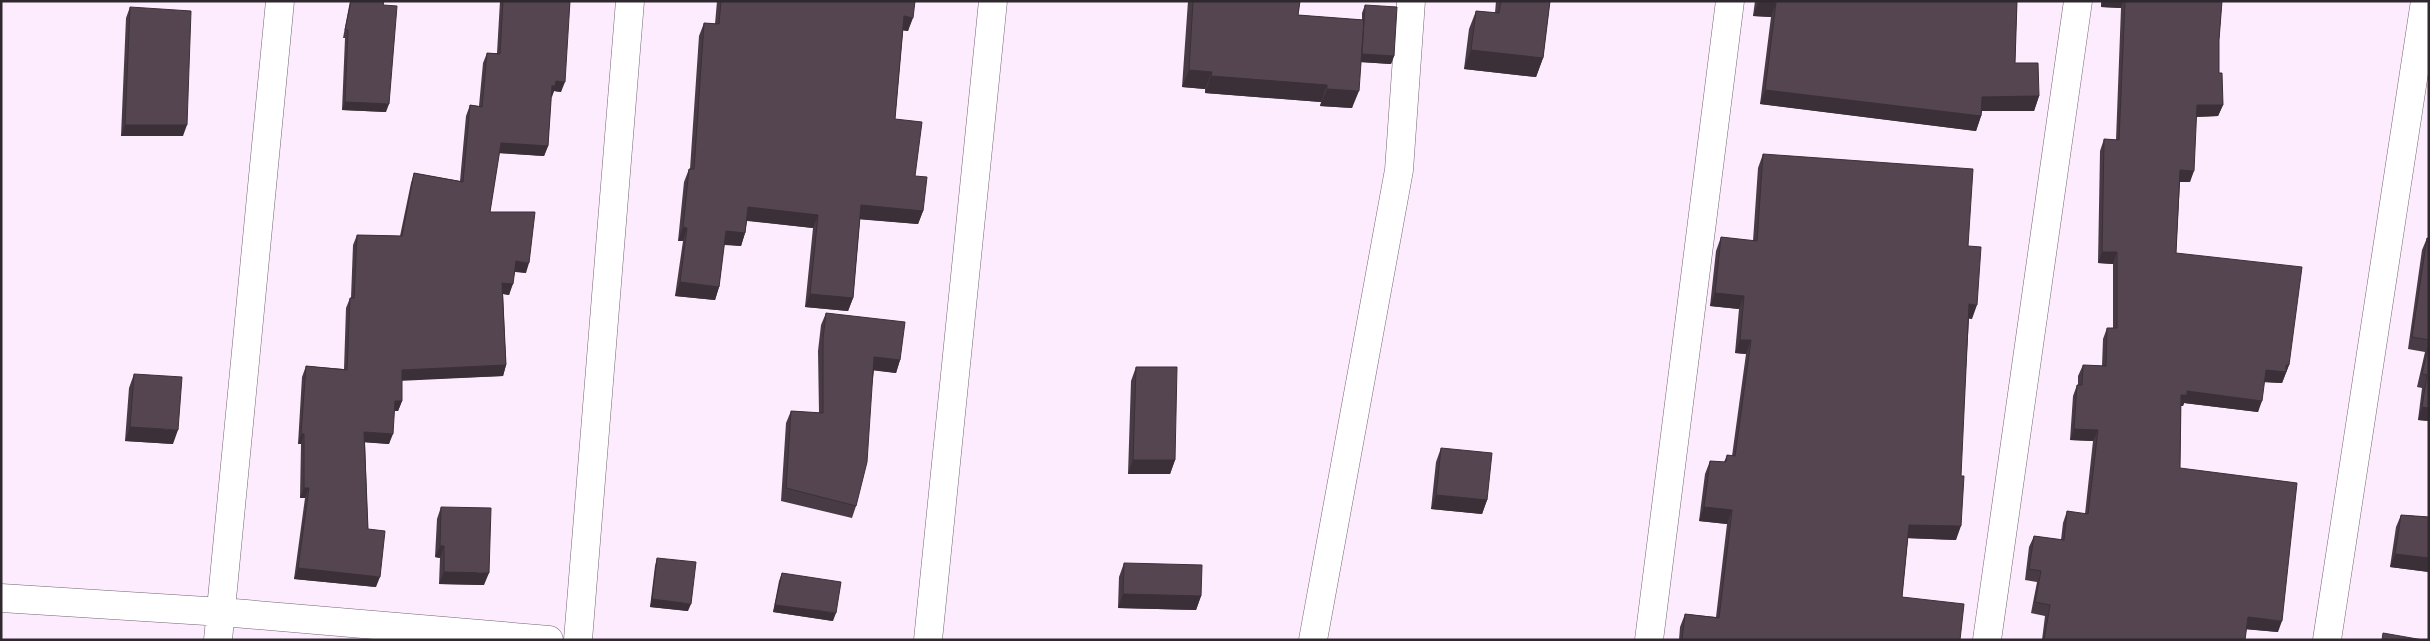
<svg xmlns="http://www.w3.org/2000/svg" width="2430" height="641" font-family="'Sofia Sans Condensed',sans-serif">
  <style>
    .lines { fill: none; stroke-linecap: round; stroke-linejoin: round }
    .minor-casing { stroke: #736473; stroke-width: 29 }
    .minor { stroke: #fff; stroke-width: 28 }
    .wall { fill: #483b45 }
    .shaded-wall { fill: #3b3038 }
    .building { fill: #544550; stroke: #3b3038 }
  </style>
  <rect width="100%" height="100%" fill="#fdecfd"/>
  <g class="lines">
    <g class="minor-casing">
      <path id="minor" d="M 1,598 L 222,612 L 549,640
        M 218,640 L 280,1
        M 578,640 L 630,1
        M 928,640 L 993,1
        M 1313,640 L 1399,170 L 1411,1
        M 1649,640 L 1730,1
        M 1987,640 L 2078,1
        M 2327,640 L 2425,1"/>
    </g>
    <use href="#minor" class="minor"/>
  </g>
  <path class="wall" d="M 350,1 L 384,1 L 383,5 L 386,112 L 342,110 L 345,38 L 343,38 Z
    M 500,1 L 570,1 L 561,92 L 554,91 L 551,97 L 548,146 L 544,156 L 499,153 L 490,212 L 526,273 L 515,272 L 509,295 L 503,294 L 506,365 L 503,376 L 402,380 L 402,401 L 398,411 L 394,411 L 389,444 L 365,442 L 368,529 L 376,587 L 294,579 L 305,498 L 300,498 L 301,444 L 298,444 L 302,377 L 306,366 L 344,369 L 346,308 L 350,298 L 351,298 L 353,245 L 357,235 L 400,236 L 411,183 L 414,173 L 460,181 L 466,116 L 470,105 L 479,106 L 483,63 L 487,53 L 497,53 Z
    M 717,1 L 915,1 L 908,31 L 903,30 L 895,119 L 915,176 L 923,211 L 918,224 L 860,219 L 853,298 L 848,311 L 805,307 L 813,228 L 747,221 L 745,233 L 741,246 L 724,245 L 719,287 L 715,300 L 675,296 L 683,241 L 678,241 L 684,182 L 689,169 L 690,169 L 699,36 L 704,23 L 715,24 Z
    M 1188,1 L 1300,1 L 1298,15 L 1362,20 L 1362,13 L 1365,5 L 1394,56 L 1391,64 L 1361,62 L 1352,108 L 1320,106 L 1321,102 L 1205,93 L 1205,89 L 1182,87 Z
    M 1496,1 L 1550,1 L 1543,58 L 1536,77 L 1464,69 L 1469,29 L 1476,11 L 1495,13 Z
    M 1755,1 L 2017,1 L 2015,63 L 2039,96 L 2034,111 L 1982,111 L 1981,116 L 1976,131 L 1760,104 L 1771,17 L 1753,16 Z
    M 2101,1 L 2222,1 L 2219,40 L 2219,73 L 2223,105 L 2218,116 L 2196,117 L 2190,182 L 2180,182 L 2176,253 L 2289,365 L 2282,383 L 2264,382 L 2258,412 L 2184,403 L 2183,406 L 2181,406 L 2180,468 L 2278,632 L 2246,629 L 2245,640 L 2042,640 L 2045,616 L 2031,613 L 2037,582 L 2025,580 L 2029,547 L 2034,536 L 2061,540 L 2063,523 L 2067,511 L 2085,514 L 2093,441 L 2070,440 L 2073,396 L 2077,385 L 2078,385 L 2078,376 L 2083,365 L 2102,366 L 2103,339 L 2107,328 L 2113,328 L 2113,264 L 2098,263 L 2100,151 L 2104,139 L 2116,140 L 2121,8 L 2101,7 Z
    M 130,7 L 183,136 L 121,136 L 126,18 Z
    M 1763,154 L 1968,246 L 1972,319 L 1969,318 L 1956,540 L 1908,538 L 1902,597 L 1960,640 L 1679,640 L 1680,627 L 1685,614 L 1716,617 L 1727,524 L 1699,521 L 1705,474 L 1710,461 L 1724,462 L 1727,455 L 1732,456 L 1746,354 L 1735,353 L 1739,309 L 1710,306 L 1716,251 L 1721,237 L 1753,241 L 1758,168 Z
    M 2427,238 L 2429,238 L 2429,421 L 2418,420 L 2422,388 L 2417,387 L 2425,352 L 2408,349 L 2422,250 Z
    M 826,313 L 900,360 L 896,373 L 874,370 L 856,506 L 852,518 L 781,501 L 786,423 L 791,411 L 819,413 L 818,351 L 821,325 Z
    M 1136,367 L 1175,460 L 1170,474 L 1128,474 L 1131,381 Z
    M 134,374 L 173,444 L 125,441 L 129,388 Z
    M 1441,448 L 1487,500 L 1482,514 L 1431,509 L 1436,462 Z
    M 441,507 L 484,585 L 439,584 L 440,558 L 435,557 L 437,519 Z
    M 2401,515 L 2429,517 L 2429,572 L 2390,567 L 2396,527 Z
    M 657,558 L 688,611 L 650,607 L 655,566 Z
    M 1124,563 L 1201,596 L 1196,610 L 1118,608 L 1119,577 Z
    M 782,573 L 833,621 L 773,612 L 779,581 Z"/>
  <path class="shaded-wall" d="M 1759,1 L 1776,3 L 1771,17 L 1753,16 Z
    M 2103,1 L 2123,1 L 2121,8 L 2101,7 Z
    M 904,16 L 913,18 L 908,31 L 899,30 Z
    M 1471,50 L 1543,58 L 1536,77 L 1464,69 Z
    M 1362,54 L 1394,56 L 1391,64 L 1359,62 Z
    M 1189,70 L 1212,72 L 1205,89 L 1182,87 Z
    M 1211,76 L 1327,85 L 1321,102 L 1205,93 Z
    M 556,81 L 565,82 L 561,92 L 554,91 L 552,97 L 548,96 L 552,86 Z
    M 1327,89 L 1359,91 L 1352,108 L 1320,106 Z
    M 1765,90 L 1981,116 L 1976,131 L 1760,104 Z
    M 2039,96 L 2034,111 L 1977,111 L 1982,97 Z
    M 345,102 L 389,104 L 386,112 L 342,110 Z
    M 2197,105 L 2223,105 L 2218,116 L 2192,117 Z
    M 125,125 L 187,125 L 183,136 L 121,136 Z
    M 501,143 L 548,146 L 544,156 L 497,153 Z
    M 2180,170 L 2194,171 L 2190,182 L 2176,182 Z
    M 861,205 L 923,211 L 918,224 L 856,219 Z
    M 748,207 L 818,215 L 813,228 L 743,220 Z
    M 683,227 L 687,228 L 683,241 L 678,241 Z
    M 726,231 L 745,233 L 741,246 L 721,244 Z
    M 2102,252 L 2117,252 L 2113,264 L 2098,263 Z
    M 516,261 L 529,263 L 526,273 L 512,271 Z
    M 680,282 L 719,287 L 715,300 L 675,296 Z
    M 502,283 L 513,284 L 509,295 L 498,293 Z
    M 1715,293 L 1744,296 L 1739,309 L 1710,306 Z
    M 810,294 L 853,298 L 848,311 L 805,307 Z
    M 1969,304 L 1977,305 L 1972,319 L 1964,318 Z
    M 1740,340 L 1751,340 L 1746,354 L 1735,353 Z
    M 874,357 L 900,360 L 896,373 L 870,370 Z
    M 506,365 L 503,376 L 398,381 L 402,370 Z
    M 2286,365 L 2289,365 L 2282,383 L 2262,382 L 2266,370 Z
    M 2187,391 L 2262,401 L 2258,412 L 2184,403 L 2183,406 L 2177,406 L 2181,395 Z
    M 395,401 L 402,401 L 398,411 L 391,411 Z
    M 2422,407 L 2429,408 L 2429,421 L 2418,420 Z
    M 130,427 L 178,430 L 173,444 L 125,441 Z
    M 2074,429 L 2098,430 L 2093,441 L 2070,440 Z
    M 364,432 L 393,434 L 389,444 L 360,442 Z
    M 301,434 L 304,434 L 301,444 L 298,444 Z
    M 1133,460 L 1175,460 L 1170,474 L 1128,474 Z
    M 304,488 L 309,488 L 305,498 L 300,498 Z
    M 1436,495 L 1487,500 L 1482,514 L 1431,509 Z
    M 1704,507 L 1732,510 L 1727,524 L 1699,521 Z
    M 1909,525 L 1961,526 L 1956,540 L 1904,538 Z
    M 440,546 L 444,546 L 440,558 L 435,557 Z
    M 2395,554 L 2429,558 L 2429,572 L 2390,567 Z
    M 298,568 L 380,577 L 376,587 L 294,579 Z
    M 444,572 L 489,573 L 484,585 L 439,584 Z
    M 1123,594 L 1201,596 L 1196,610 L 1118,608 Z
    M 652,599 L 691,604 L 688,611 L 650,607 Z
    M 775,605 L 836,613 L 833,621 L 773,612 Z
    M 2248,617 L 2282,621 L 2278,632 L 2243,629 Z"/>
  <path class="building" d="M 351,1 L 384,1 L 383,5 L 397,6 L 389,104 L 345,102 L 348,30 L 345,30 Z
    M 503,1 L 570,1 L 565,82 L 556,81 L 555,86 L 552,86 L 548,146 L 501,143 L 490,212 L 535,212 L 529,263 L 516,261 L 513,284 L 502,283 L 506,365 L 402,370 L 402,401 L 395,401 L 393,434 L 364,432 L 368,529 L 385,531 L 380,577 L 298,568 L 309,488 L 304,488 L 304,434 L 301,434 L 306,366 L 347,370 L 350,298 L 354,298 L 357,235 L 402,236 L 414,173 L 463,182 L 470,105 L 482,107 L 487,53 L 500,54 Z
    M 721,1 L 915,1 L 913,18 L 904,16 L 895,119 L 922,122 L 915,176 L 927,177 L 923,211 L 861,205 L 853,298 L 810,294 L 818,215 L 748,207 L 745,233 L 726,231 L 719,287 L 680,282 L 687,228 L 683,227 L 689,169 L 694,169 L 704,23 L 719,24 Z
    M 1193,1 L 1300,1 L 1298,15 L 1364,20 L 1359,91 L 1327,89 L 1327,85 L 1211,76 L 1212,72 L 1189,70 Z
    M 1501,1 L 1550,1 L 1543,58 L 1471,50 L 1476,11 L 1499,13 Z
    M 1759,1 L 2017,1 L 2015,63 L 2038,63 L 2039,96 L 1982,97 L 1981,116 L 1765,90 L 1776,3 Z
    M 2125,1 L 2222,1 L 2219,40 L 2219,73 L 2222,73 L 2223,105 L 2197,105 L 2194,171 L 2180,170 L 2176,253 L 2302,267 L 2289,365 L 2286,365 L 2286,372 L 2266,370 L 2262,401 L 2187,391 L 2187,395 L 2181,395 L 2180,468 L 2297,483 L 2282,621 L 2248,617 L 2245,640 L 2044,640 L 2050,605 L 2035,602 L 2041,571 L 2029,569 L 2034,536 L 2064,540 L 2067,511 L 2088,514 L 2098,430 L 2074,429 L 2077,385 L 2082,385 L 2083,365 L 2106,366 L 2107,328 L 2117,328 L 2117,252 L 2102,252 L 2104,139 L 2119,140 Z
    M 1365,5 L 1397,7 L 1394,56 L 1362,54 Z
    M 130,7 L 191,11 L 187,125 L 125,125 Z
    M 1763,154 L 1973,169 L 1968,246 L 1981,247 L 1977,305 L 1969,304 L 1961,476 L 1964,476 L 1961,526 L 1909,525 L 1902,597 L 1964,604 L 1960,640 L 1682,640 L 1685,614 L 1719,618 L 1732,510 L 1704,507 L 1710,461 L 1726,462 L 1727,455 L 1735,456 L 1751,340 L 1740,340 L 1744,296 L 1715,293 L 1721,237 L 1757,241 Z
    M 2427,238 L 2429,238 L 2429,340 L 2412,337 Z
    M 826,313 L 905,322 L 900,360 L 874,357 L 867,462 L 856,506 L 786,488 L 791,411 L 823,413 L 823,338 Z
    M 2429,343 L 2429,408 L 2422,407 L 2427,375 L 2422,374 Z
    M 1136,367 L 1177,367 L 1175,460 L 1133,460 Z
    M 134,374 L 182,377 L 178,430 L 130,427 Z
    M 1441,448 L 1492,453 L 1487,500 L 1436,495 Z
    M 441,507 L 491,508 L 489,573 L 444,572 L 444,546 L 440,546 Z
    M 2401,515 L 2429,517 L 2429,558 L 2395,554 Z
    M 657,558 L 696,562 L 691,604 L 652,599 Z
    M 1124,563 L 1202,565 L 1201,596 L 1123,594 Z
    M 782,573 L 841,582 L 836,613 L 775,605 Z
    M 2383,633 L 2423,640 L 2382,640 Z"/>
  <rect width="2430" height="641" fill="none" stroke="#2f292f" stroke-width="5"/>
</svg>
